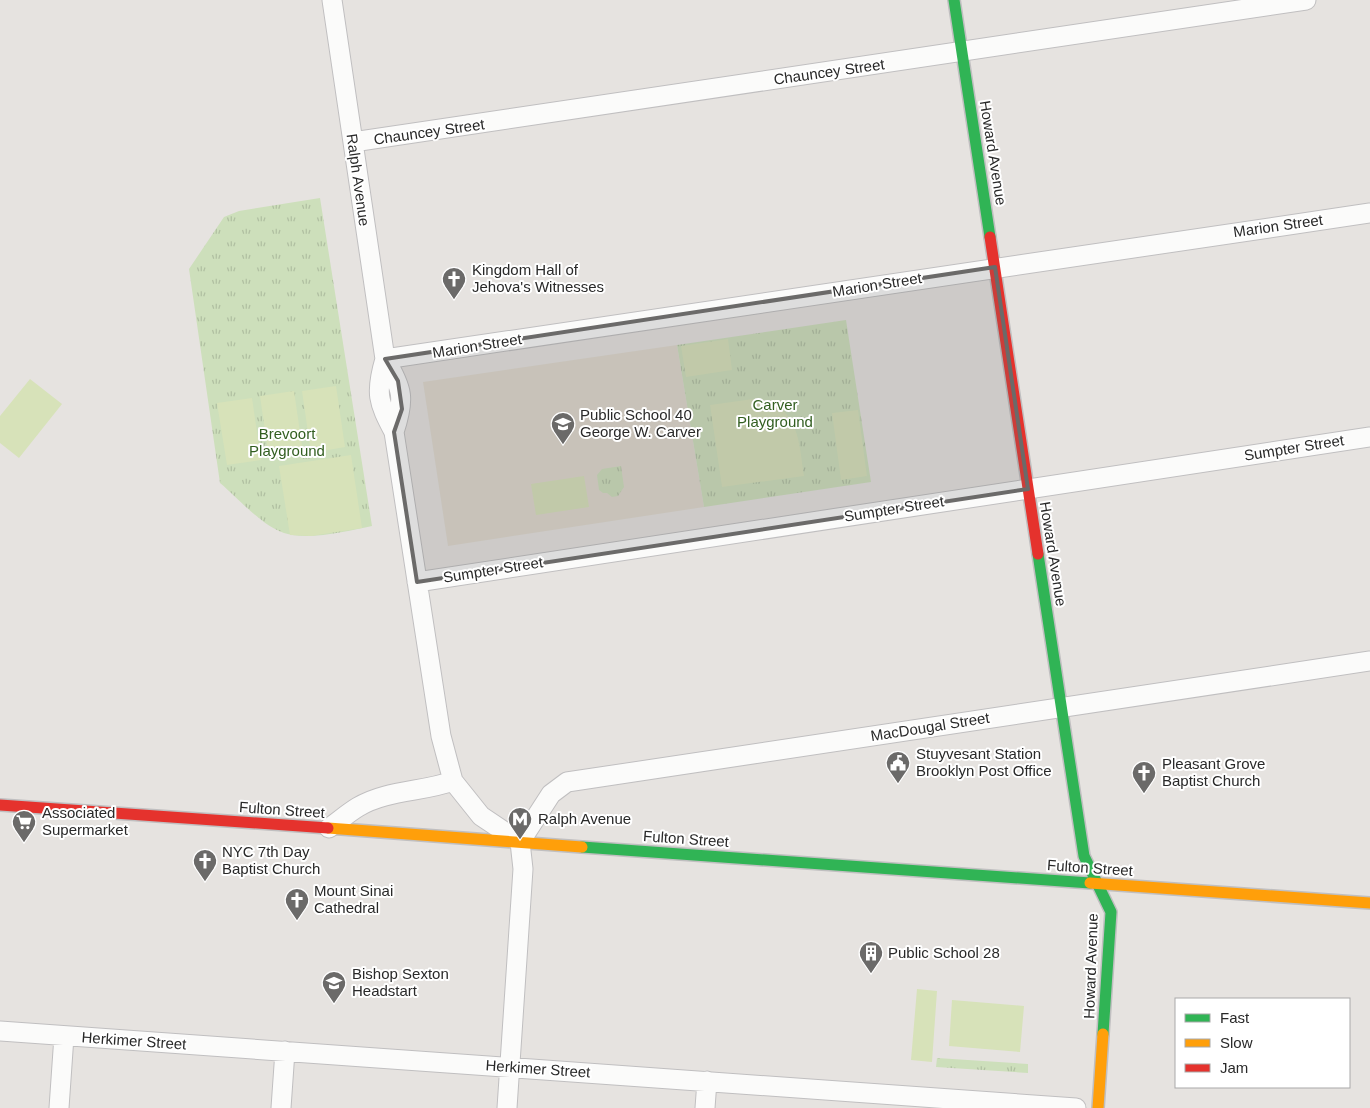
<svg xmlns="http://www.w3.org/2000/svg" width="1370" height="1108" font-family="Helvetica,sans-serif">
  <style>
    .education { fill: #e0d9ce }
    .park { fill: url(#park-tufts) }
    .pitch { fill: #d7e2b9 }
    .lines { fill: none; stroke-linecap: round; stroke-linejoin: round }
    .street-casing { stroke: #c0bfc0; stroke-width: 21 }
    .fast-casing { stroke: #c0bfc0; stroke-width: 14 }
    .slow-casing { stroke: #c0bfc0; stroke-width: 14 }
    .jam-casing { stroke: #c0bfc0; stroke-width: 14 }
    .street { stroke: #fbfbfa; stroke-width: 19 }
    .fast { stroke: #30b455; stroke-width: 11 }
    .slow { stroke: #ff9f0a; stroke-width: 11 }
    .jam { stroke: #e5322d; stroke-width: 11 }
    .marked { fill: #6b6a69; fill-opacity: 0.2; stroke: #6b6a69; stroke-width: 4; stroke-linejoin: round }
    .labels { text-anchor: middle; stroke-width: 4; stroke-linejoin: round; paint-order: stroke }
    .street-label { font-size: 15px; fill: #292929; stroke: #fff }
    .poi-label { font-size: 15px; fill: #292929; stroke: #fff; text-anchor: start }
    .park-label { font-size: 15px; fill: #325e20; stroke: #fff }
  </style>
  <defs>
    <pattern id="park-tufts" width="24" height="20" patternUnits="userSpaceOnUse" patternTransform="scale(1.25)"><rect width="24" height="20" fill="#cddfbb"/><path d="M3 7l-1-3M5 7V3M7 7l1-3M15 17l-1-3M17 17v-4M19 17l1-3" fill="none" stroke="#b0bfa1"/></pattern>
  </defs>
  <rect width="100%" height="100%" fill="#e6e3e0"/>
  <path class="education" d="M 677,345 L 704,507 L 448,546 L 423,382 Z"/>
  <path class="park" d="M 320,198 L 372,526 C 349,531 307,541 284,533 C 262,526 238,498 220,483 L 189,269 L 224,217 L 239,211 Z
    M 846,320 L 871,482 L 704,507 L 677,345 Z
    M 621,466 L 624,487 L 618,496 L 612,497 L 607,493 L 603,493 L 599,490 L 597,475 L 602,469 Z
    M 937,1058 L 1028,1064 L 1028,1073 L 936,1067 Z"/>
  <path class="pitch" d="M 728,339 L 732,370 L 686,377 L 681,346 Z
    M 30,379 L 62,404 L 19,458 L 0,443 L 0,416 Z
    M 336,386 L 345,447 L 311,453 L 302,391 Z
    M 294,391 L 303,453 L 269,458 L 260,396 Z
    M 252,398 L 261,460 L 227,465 L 217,403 Z
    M 753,399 C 759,401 767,401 772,404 C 800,415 800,451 804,476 L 722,487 L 710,405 Z
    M 858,410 L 867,476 L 841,480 L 832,413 Z
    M 351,455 L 362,528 L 311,536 L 290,535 L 279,466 Z
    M 584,476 L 589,507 L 536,515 L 531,484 Z
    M 917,989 L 937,991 L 932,1062 L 911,1060 Z
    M 952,1000 L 1024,1006 L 1020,1052 L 949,1046 Z"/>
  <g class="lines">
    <g class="street-casing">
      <path id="street" d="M 332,0 L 385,359 C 403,389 405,399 394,432
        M 353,142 L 1306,0
        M 385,359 L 1370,213
        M 385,359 C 375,393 378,402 394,432 L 441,736 L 453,781 L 481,816 L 520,842 L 523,869 L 507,1108
        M 417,582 L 1370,437
        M 329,828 C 339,821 348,813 358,807 C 386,790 423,792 453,781
        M 520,842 L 551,794 L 567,782 L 1370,661
        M 0,1031 L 1076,1108
        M 59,1108 L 64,1036
        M 281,1108 L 285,1051
        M 705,1108 L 707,1081"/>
    </g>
    <g class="fast-casing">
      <path id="fast" d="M 954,0 L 990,237
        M 1038,554 L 1084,856 L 1111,912 L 1103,1034
        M 582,847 L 1090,883"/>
    </g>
    <g class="slow-casing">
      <path id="slow" d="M 328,828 L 582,847
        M 1090,883 L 1370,903
        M 1098,1108 L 1103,1034"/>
    </g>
    <g class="jam-casing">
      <path id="jam" d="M 990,237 L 1038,554
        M 0,805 L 328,828"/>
    </g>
    <use href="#street" class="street"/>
    <use href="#fast" class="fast"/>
    <use href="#slow" class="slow"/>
    <use href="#jam" class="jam"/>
  </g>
  <path class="marked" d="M 995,267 L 1028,489 L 417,582 L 394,432 L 402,409 L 398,381 L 385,359 Z"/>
  <defs>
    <g id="church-pin" transform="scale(1.25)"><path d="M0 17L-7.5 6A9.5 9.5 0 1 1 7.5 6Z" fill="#6b6a69" stroke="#fff"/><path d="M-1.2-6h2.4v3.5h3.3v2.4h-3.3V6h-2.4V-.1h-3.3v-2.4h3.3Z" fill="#fff"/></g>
    <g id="school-pin" transform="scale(1.25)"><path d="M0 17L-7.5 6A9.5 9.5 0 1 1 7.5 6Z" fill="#6b6a69" stroke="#fff"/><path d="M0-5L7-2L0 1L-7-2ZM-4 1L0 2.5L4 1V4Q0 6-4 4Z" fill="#fff"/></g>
    <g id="civic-pin" transform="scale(1.25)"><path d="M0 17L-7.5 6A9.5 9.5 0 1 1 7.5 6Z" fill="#6b6a69" stroke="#fff"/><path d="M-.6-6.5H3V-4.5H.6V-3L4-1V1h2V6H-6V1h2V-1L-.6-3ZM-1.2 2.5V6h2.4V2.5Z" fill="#fff"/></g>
    <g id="metro-pin" transform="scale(1.25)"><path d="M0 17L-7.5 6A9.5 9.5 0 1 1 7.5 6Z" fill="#6b6a69" stroke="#fff"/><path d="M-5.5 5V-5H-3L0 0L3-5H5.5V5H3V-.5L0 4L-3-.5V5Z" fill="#fff"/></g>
    <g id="supermarket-pin" transform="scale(1.25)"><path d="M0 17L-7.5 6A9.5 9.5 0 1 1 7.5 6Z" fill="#6b6a69" stroke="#fff"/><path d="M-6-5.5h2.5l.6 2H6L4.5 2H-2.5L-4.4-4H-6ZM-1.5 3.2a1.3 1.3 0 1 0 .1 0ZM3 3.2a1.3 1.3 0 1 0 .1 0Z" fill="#fff"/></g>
    <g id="building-pin" transform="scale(1.25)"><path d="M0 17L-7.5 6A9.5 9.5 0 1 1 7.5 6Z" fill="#6b6a69" stroke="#fff"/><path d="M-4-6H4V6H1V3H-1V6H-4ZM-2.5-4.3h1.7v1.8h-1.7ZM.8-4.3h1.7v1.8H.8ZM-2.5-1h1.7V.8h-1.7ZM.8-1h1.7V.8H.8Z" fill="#fff"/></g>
  </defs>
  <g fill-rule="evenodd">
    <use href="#church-pin" x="454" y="279"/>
    <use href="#school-pin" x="563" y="424"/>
    <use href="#civic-pin" x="898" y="763"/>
    <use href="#church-pin" x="1144" y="773"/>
    <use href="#metro-pin" x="520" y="819"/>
    <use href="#supermarket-pin" x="24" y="822"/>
    <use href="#church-pin" x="205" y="861"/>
    <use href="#church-pin" x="297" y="900"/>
    <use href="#building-pin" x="871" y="953"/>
    <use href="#school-pin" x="334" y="983"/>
  </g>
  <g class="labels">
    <g class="street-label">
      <text transform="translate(829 72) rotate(-8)" y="5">Chauncey Street</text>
      <text transform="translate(429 132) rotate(-8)" y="5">Chauncey Street</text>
      <text transform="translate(993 153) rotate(81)" y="5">Howard Avenue</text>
      <text transform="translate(358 180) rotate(82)" y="5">Ralph Avenue</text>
      <text transform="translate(1278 226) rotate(-8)" y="5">Marion Street</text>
      <text transform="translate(877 285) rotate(-9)" y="5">Marion Street</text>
      <text transform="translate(477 346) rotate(-9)" y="5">Marion Street</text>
      <text transform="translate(1294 448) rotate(-9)" y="5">Sumpter Street</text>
      <text transform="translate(894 509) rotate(-9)" y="5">Sumpter Street</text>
      <text transform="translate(1053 554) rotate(81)" y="5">Howard Avenue</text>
      <text transform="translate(493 570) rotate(-9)" y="5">Sumpter Street</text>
      <text transform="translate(930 727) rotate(-9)" y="5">MacDougal Street</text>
      <text transform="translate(282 810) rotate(4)" y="5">Fulton Street</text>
      <text transform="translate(686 839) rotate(4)" y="5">Fulton Street</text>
      <text transform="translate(1090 868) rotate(4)" y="5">Fulton Street</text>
      <text transform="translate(1091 966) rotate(-88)" y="5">Howard Avenue</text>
      <text transform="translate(134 1041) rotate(4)" y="5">Herkimer Street</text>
      <text transform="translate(538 1069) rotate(4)" y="5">Herkimer Street</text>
    </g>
    <g class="poi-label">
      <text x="472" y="275">Kingdom Hall of<tspan x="472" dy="17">Jehova's Witnesses</tspan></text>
      <text x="580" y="420">Public School 40<tspan x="580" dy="17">George W. Carver</tspan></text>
      <text x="916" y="759">Stuyvesant Station<tspan x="916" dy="17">Brooklyn Post Office</tspan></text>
      <text x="1162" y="769">Pleasant Grove<tspan x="1162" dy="17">Baptist Church</tspan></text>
      <text x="42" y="818">Associated<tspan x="42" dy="17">Supermarket</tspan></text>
      <text x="538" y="824">Ralph Avenue</text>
      <text x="222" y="857">NYC 7th Day<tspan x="222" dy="17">Baptist Church</tspan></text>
      <text x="314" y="896">Mount Sinai<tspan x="314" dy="17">Cathedral</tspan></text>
      <text x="888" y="958">Public School 28</text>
      <text x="352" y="979">Bishop Sexton<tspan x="352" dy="17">Headstart</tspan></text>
    </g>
    <g class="park-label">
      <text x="775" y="410">Carver<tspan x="775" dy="17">Playground</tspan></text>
      <text x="287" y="439">Brevoort<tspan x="287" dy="17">Playground</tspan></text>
    </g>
  </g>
  <rect x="1175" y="998" width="175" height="90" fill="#ffffff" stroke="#a9a9a9"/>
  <rect x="1185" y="1014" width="25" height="8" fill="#30b455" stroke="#a9a9a9"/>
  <text x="1220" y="1023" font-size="15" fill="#292929">Fast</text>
  <rect x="1185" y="1039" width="25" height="8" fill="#ff9f0a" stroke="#a9a9a9"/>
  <text x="1220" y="1048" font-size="15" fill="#292929">Slow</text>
  <rect x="1185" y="1064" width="25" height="8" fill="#e5322d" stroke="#a9a9a9"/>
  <text x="1220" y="1073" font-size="15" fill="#292929">Jam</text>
</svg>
